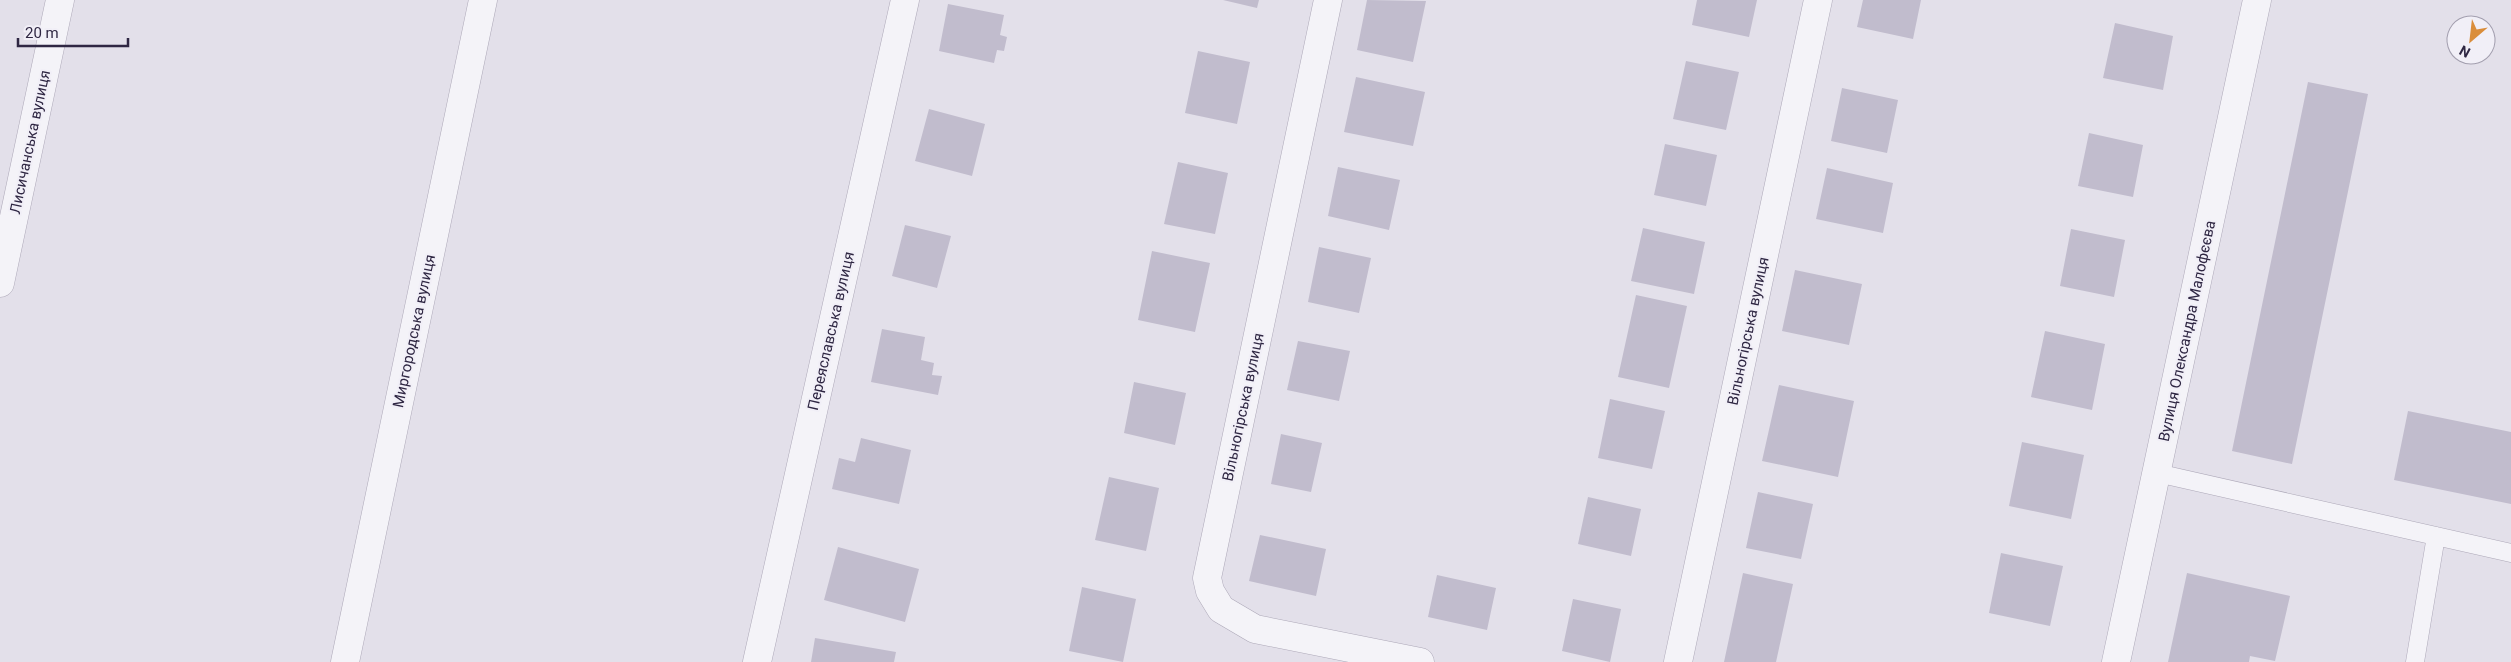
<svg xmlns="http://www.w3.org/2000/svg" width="2511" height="662" font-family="Roboto,sans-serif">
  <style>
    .building { fill: #c1bccd }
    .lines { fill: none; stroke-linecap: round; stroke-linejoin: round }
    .service-casing { stroke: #ada8b8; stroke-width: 19 }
    .minor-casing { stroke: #ada8b8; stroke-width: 29 }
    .tertiary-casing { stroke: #ada8b8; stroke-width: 29 }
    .service { stroke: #f4f3f8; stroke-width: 18 }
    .minor { stroke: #f4f3f8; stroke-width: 28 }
    .tertiary { stroke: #f4f3f8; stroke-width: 28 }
    .labels { text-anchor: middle; stroke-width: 4; stroke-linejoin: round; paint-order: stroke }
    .street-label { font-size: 15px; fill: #2f2743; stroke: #f1eff7 }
  </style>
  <rect width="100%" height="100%" fill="#e3e0ea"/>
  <path class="building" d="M 1223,0 L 1259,0 L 1257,8 Z
    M 1367,0 L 1426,1 L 1413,62 L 1357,50 Z
    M 1697,0 L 1757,0 L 1749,37 L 1692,25 Z
    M 1863,0 L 1921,0 L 1913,39 L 1857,27 Z
    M 948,4 L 1004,15 L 1000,35 L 1007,37 L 1004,51 L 997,50 L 994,63 L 939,51 Z
    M 2115,23 L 2173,36 L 2163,90 L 2103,78 Z
    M 1198,51 L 1250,62 L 1237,124 L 1185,113 Z
    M 1686,61 L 1739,72 L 1726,130 L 1673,119 Z
    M 1356,77 L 1425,92 L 1413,146 L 1344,132 Z
    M 2308,82 L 2368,94 L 2292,464 L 2232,451 Z
    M 1842,88 L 1898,100 L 1887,153 L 1831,141 Z
    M 929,109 L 985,124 L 972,176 L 915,161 Z
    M 2089,133 L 2143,145 L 2133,197 L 2078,186 Z
    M 1665,144 L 1717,155 L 1706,206 L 1654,195 Z
    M 1178,162 L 1228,173 L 1215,234 L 1164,224 Z
    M 1338,167 L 1400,180 L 1389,230 L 1328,216 Z
    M 1827,168 L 1893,183 L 1883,233 L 1816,219 Z
    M 905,225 L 951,236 L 937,288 L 892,276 Z
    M 1643,228 L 1705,242 L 1694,294 L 1631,281 Z
    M 2071,229 L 2125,240 L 2114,297 L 2060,286 Z
    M 1319,247 L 1371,258 L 1359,313 L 1308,302 Z
    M 1152,251 L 1210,263 L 1195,332 L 1138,320 Z
    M 1795,270 L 1862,284 L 1849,345 L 1782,331 Z
    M 1636,295 L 1687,306 L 1669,388 L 1618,377 Z
    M 882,329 L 925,337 L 921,360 L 934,363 L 932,375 L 942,376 L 938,395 L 871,382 Z
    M 2045,331 L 2105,344 L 2092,410 L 2031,397 Z
    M 1298,341 L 1350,351 L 1339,401 L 1287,390 Z
    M 1134,382 L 1186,393 L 1175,445 L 1124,433 Z
    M 1779,385 L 1854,401 L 1838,477 L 1762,461 Z
    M 1610,399 L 1665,411 L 1652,469 L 1598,458 Z
    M 2408,411 L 2511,432 L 2511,504 L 2394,480 Z
    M 1281,434 L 1322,443 L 1311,492 L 1271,484 Z
    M 861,438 L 911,450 L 899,504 L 832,489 L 839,458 L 855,462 Z
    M 2022,442 L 2084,455 L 2071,519 L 2009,506 Z
    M 1109,477 L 1159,488 L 1146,551 L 1095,540 Z
    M 1758,492 L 1813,504 L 1801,559 L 1746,548 Z
    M 1588,497 L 1641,509 L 1631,556 L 1578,544 Z
    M 1260,535 L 1326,549 L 1316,596 L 1249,581 Z
    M 838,547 L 919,569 L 905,622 L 824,600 Z
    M 2001,553 L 2063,566 L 2050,626 L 1989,613 Z
    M 1743,573 L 1793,584 L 1776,662 L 1724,662 Z
    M 2187,573 L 2290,596 L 2275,661 L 2250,656 L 2249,662 L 2168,662 Z
    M 1437,575 L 1496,588 L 1487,630 L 1428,617 Z
    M 1082,587 L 1136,599 L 1123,662 L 1069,651 Z
    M 1573,599 L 1621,609 L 1610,662 L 1562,651 Z
    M 815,638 L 896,652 L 894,662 L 811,662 Z"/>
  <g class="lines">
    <g class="service-casing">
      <path id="service" d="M 2157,473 L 2511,553
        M 2415,662 L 2436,536"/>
    </g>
    <g class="minor-casing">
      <path id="minor" d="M 1328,0 L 1207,578 L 1210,591 L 1221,609 L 1255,629 L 1420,662
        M 0,283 L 60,0
        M 345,662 L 483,0
        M 757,662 L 905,0
        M 1678,662 L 1818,0"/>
    </g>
    <g class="tertiary-casing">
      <path id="tertiary" d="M 2116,662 L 2257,0"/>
    </g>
    <use href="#service" class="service"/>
    <use href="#minor" class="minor"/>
    <use href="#tertiary" class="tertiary"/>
  </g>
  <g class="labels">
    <g class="street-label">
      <text transform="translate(30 142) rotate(-78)" y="5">Лисичанська вулиця</text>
      <text transform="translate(414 331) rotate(-78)" y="5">Миргородська вулиця</text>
      <text transform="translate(831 331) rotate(-77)" y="5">Переяславська вулиця</text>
      <text transform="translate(1748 331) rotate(-78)" y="5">Вільногірська вулиця</text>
      <text transform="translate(2187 331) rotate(-78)" y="5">Вулиця Олександра Малофєєва</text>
      <text transform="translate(1243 407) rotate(-78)" y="5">Вільногірська вулиця</text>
    </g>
  </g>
  <g transform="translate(2471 40) rotate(208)"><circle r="24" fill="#f1eff7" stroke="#a39faf"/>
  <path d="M0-4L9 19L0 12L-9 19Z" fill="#da8d3a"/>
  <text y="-8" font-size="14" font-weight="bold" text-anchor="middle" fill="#2f2743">N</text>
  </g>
  <path d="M18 38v8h110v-8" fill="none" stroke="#2f2743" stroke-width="2.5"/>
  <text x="25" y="38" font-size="15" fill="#2f2743" stroke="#f1eff7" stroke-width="4" paint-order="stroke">20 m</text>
</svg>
